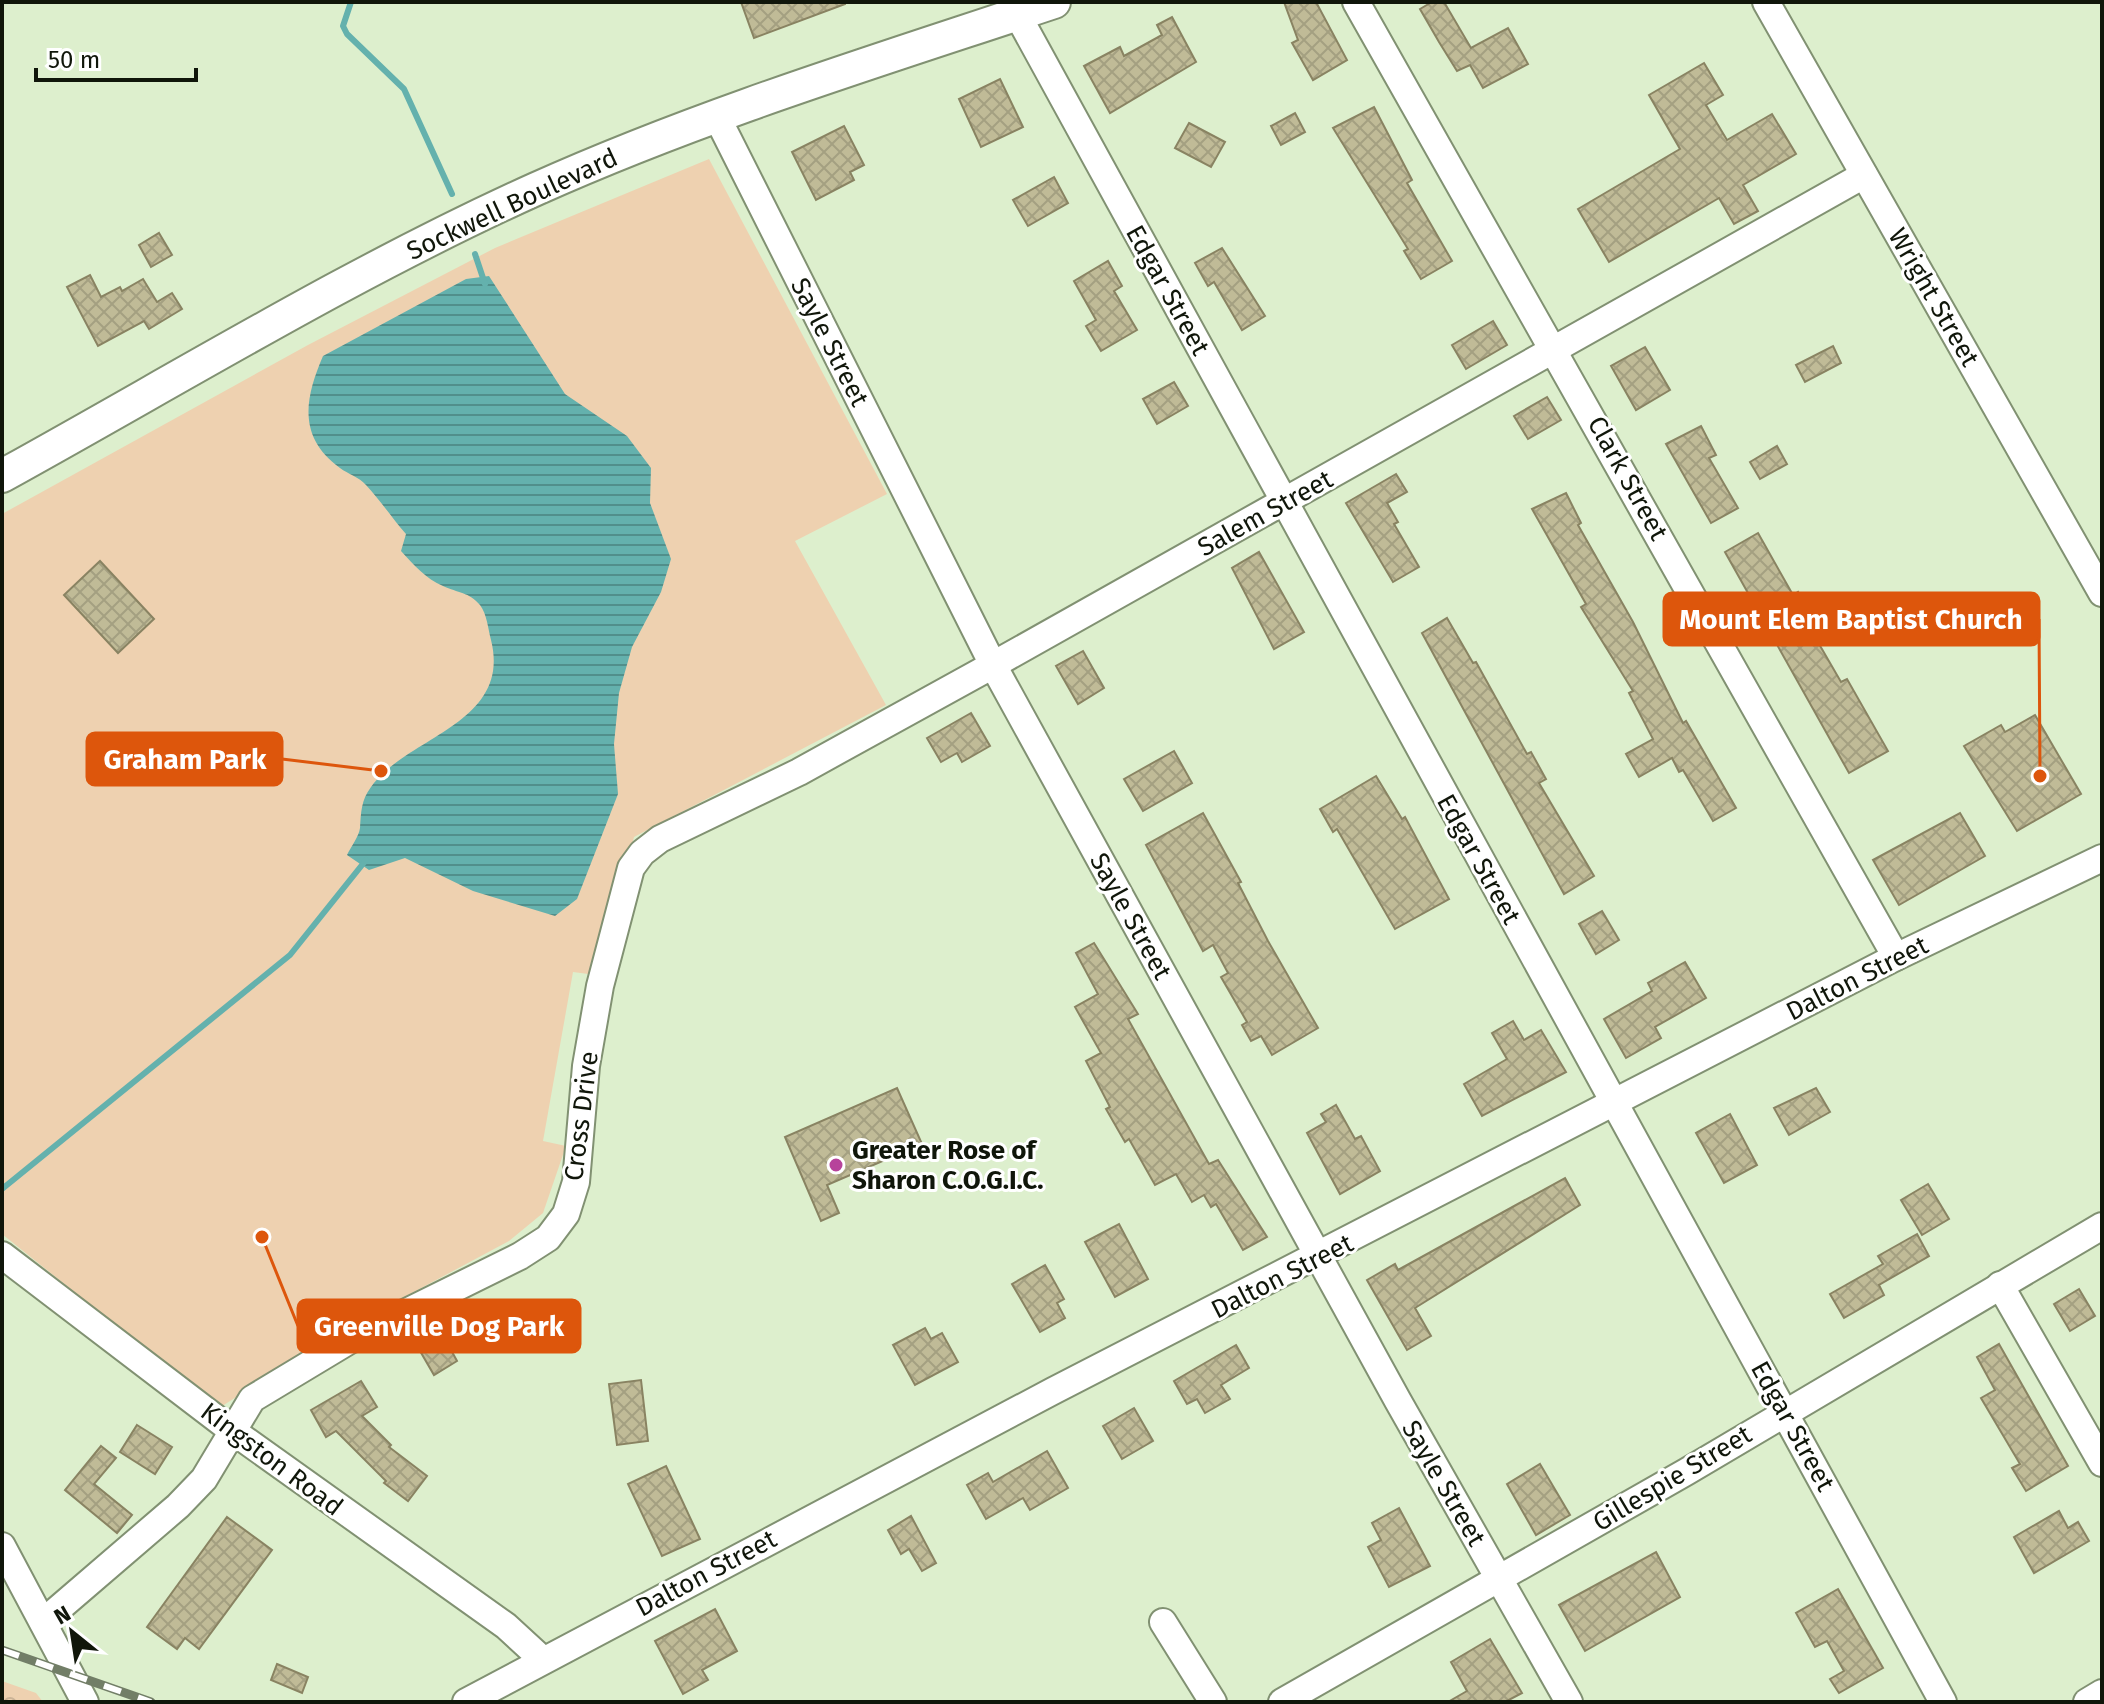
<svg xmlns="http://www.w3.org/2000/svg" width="2104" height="1704" font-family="'Fira Sans',sans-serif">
	<defs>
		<pattern id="forest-crowns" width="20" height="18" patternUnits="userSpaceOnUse" patternTransform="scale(2)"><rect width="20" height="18" fill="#eed1b0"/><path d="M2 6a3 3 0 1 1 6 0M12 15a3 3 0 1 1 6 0" fill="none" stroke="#cbb396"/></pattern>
		<pattern id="water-rules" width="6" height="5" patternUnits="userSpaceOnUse" patternTransform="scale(2)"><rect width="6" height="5" fill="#64b1ad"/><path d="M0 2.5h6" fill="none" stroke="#518f8b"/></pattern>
		<pattern id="building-cross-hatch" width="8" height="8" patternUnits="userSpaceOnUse" patternTransform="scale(2)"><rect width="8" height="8" fill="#c0bb97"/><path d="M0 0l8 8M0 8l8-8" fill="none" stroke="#a4a081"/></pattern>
	</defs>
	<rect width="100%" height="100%" fill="#ddefcd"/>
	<path fill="url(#forest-crowns)" d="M2,1681L36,1693L43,1702H2Z"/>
	<path fill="#eed1b0" d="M709,159L887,494L795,541L886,705L634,837L596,975L573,972L543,1141L566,1146L543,1213L509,1241L339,1332L219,1408L2,1234V514L308,345L495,248Z"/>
	<path fill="url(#water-rules)" d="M489,276L565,394L627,436L651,468L650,503L671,559L661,592L632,647L619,693L614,744L618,794L577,899L555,916L473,891L405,858L369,870L347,855C351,847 359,836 360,828C361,813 361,800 371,787C407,736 512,724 491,640C488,629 487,614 480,605C469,592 458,593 443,586C426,579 413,564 401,551L406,534C392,518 380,500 366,485C359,477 348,474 340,468C297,437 305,398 323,356L466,279Z"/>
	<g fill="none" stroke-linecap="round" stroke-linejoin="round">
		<g stroke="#64b1ad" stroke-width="6">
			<path d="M351,2L343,26L347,34L404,89L452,194"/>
			<path d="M475,254L485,284"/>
			<path d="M2,1189L290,955L366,860"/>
		</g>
	</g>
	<g fill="url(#building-cross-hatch)" stroke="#898362" stroke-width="2">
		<path d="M741,2H845V4L754,38Z"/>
		<path d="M1284,2H1316L1347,60L1313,80L1292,43L1298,40Z"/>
		<path d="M1432,2H1444L1471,48L1508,28L1528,64L1483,88L1470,65L1457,71L1439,42L1420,9Z"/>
		<path d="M1172,17L1196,62L1110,113L1084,66L1120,47L1124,56L1162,35L1157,25Z"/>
		<path d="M1704,63L1723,95L1706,105L1727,140L1772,114L1796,154L1743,185L1758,211L1734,224L1719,198L1609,262L1578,209L1680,149L1649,95Z"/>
		<path d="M1000,79L1023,127L981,147L959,99Z"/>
		<path d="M1374,107L1412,180L1407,183L1452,261L1421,279L1404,251L1408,249L1333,128Z"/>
		<path d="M1295,113L1305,132L1281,145L1271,126Z"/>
		<path d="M1189,123L1225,142L1211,167L1175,148Z"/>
		<path d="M844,126L864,165L850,172L854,180L816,200L792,152Z"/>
		<path d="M1054,177L1068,203L1028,226L1013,200Z"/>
		<path d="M159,233L172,255L151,267L139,245Z"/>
		<path d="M1222,248L1265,316L1242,330L1214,282L1208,286L1195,263Z"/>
		<path d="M1108,261L1122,286L1114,291L1137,330L1101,351L1086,326L1096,320L1074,281Z"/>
		<path d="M90,275L101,297L120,287L122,291L143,279L157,302L172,293L182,309L149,329L144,321L98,346L67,287Z"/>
		<path d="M1493,321L1507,345L1466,369L1452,345Z"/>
		<path d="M1833,346L1841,363L1805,382L1796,365Z"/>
		<path d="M1645,347L1670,390L1636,410L1611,366Z"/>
		<path d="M1174,382L1188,406L1157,424L1143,399Z"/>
		<path d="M1547,397L1561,420L1528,439L1514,416Z"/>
		<path d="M1701,426L1716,455L1709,458L1738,508L1711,523L1666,444Z"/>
		<path d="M1777,446L1787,464L1760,479L1750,462Z"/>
		<path d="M1396,474L1407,492L1387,503L1398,522L1394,524L1419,567L1393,582L1346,503Z"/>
		<path d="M1566,493L1581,523L1578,525L1633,622L1683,723L1686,721L1736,808L1713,821L1683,770L1679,772L1672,758L1639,777L1626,754L1653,739L1629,693L1633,691L1581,607L1586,604L1532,509Z"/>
		<path d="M1758,533L1793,595L1798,592L1810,614L1804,618L1841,682L1847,679L1888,751L1849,773L1725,552Z"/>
		<path d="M1259,552L1304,632L1274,649L1232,568Z"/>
		<path d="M100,561L154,619L118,653L64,595Z"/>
		<path d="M1447,618L1473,663L1476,662L1527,754L1531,752L1546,779L1539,783L1594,876L1564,894L1422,633Z"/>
		<path d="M1083,651L1104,688L1078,704L1056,666Z"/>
		<path d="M971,713L990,746L962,762L957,753L941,762L927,738Z"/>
		<path d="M2035,715L2081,794L2017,831L1964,746L2001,725L2005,732Z"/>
		<path d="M1174,751L1192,783L1143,811L1124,779Z"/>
		<path d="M1376,776L1402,819L1405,817L1449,899L1395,929L1337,829L1333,832L1320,809Z"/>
		<path d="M1203,813L1241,882L1238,883L1268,941L1318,1028L1272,1055L1261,1036L1251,1041L1242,1025L1247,1022L1221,977L1228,973L1213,945L1203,951L1146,845Z"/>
		<path d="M1960,813L1985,856L1899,905L1873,860Z"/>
		<path d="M1602,911L1619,940L1596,954L1579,924Z"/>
		<path d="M1094,943L1138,1014L1128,1019L1209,1164L1218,1160L1267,1237L1243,1250L1216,1204L1211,1207L1204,1195L1192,1202L1176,1174L1155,1185L1129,1139L1125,1142L1106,1109L1110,1107L1086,1061L1101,1053L1075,1007L1098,994L1076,953Z"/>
		<path d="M1685,962L1706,998L1655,1027L1661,1038L1626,1058L1604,1019L1652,991L1648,983Z"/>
		<path d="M1513,1021L1524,1040L1541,1030L1566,1072L1482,1116L1464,1084L1507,1059L1492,1033Z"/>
		<path d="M897,1088L922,1144L827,1185L839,1213L821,1221L785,1137Z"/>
		<path d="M1816,1088L1830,1112L1789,1135L1774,1108Z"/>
		<path d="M1336,1105L1355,1139L1361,1136L1380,1171L1340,1194L1307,1133L1326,1122L1321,1114Z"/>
		<path d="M1730,1114L1757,1165L1724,1183L1696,1133Z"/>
		<path d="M1565,1178L1580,1205L1415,1308L1431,1336L1407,1350L1367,1280L1395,1264L1398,1270Z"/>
		<path d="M1928,1184L1949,1219L1922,1235L1901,1200Z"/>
		<path d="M1119,1224L1148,1279L1115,1297L1085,1242Z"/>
		<path d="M1917,1234L1929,1256L1879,1285L1884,1295L1844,1318L1830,1294L1883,1264L1878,1256Z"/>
		<path d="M1045,1265L1064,1299L1057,1303L1065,1318L1040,1332L1012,1284Z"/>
		<path d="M2079,1289L2095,1316L2070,1331L2054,1304Z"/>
		<path d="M925,1328L931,1339L942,1333L958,1362L915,1385L893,1345Z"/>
		<path d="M440,1330L457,1361L434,1375L416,1344Z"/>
		<path d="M1999,1344L2068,1466L2026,1491L2012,1468L2020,1464L1981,1398L1995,1390L1977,1357Z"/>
		<path d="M1236,1345L1249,1368L1221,1385L1230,1399L1205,1413L1197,1399L1187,1404L1174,1381Z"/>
		<path d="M641,1380L648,1441L617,1445L609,1384Z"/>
		<path d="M361,1381L377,1407L362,1416L391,1445L389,1447L427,1476L408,1501L384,1483L386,1481L336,1431L326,1437L311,1410Z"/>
		<path d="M1134,1408L1153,1441L1122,1459L1103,1426Z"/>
		<path d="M137,1425L172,1447L155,1474L120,1452Z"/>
		<path d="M101,1446L116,1458L94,1484L132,1515L117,1533L65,1490Z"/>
		<path d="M1047,1451L1068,1488L1030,1510L1023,1498L986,1519L967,1485L988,1473L993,1482Z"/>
		<path d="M1540,1464L1570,1515L1536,1535L1507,1484Z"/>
		<path d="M666,1466L700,1539L662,1556L628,1484Z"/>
		<path d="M1399,1508L1430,1566L1389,1587L1368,1547L1381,1540L1372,1523Z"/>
		<path d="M2059,1511L2068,1528L2078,1522L2089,1541L2034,1573L2014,1537Z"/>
		<path d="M911,1516L936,1563L922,1571L909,1549L901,1554L888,1530Z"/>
		<path d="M227,1517L272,1550L199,1649L185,1638L177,1649L147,1627Z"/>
		<path d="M1656,1552L1680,1597L1585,1651L1559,1605Z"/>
		<path d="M1838,1589L1883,1668L1839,1693L1830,1679L1844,1671L1827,1641L1815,1647L1796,1613Z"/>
		<path d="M715,1609L737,1651L702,1670L708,1680L683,1694L655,1641Z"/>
		<path d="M1490,1639L1522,1693L1505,1702H1448L1467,1691L1451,1662Z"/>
		<path d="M277,1664L308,1677L302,1693L271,1680Z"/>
	</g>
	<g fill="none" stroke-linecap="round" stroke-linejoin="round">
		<defs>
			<g id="minor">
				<path d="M1356,2L1896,957"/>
				<path d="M1766,2L2102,593"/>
				<path d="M1017,14L1943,1702"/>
				<path d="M717,117L993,665L1398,1401L1569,1702"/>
				<path d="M2,1255L234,1432L506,1626L543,1660"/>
				<path d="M2000,1285L2102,1463"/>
				<path d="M2,1546L85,1702"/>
				<path d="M43,1622L178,1506L204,1479L252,1399L350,1340L520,1256L548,1238L566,1214L576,1182L586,1066L600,986L631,868L642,853L660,839L799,772L993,665L1864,175"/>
				<path d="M1163,1622L1213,1702"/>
				<path d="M466,1702L1053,1391L1896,957L2102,858"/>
				<path d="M1282,1702L1686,1472L2102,1226"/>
				<path d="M2087,1702L2102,1693"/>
			</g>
			<path id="major" d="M2,476C178,379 352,272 536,189C703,114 880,60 1054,2"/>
		</defs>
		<use href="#minor" stroke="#819172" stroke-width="30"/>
		<use href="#major" stroke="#819172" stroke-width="36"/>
		<use href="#minor" stroke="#fff" stroke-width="26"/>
		<use href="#major" stroke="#fff" stroke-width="32"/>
		<defs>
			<path id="rail" d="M2,1650L151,1702"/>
		</defs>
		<use href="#rail" stroke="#727e67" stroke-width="9"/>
		<use href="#rail" stroke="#fff" stroke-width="6" stroke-dasharray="18" stroke-linecap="butt"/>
	</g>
	<circle fill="#b7439b" stroke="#fff" stroke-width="3" cx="836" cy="1165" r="8"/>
	<g text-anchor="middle" stroke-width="6" stroke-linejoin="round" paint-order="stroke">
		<g font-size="26" fill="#10160a" stroke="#fff">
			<text transform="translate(512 204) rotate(-25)" y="9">Sockwell Boulevard</text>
			<text transform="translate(1168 290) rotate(61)" y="9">Edgar Street</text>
			<text transform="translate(1934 297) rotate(60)" y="9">Wright Street</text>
			<text transform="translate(830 342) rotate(63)" y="9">Sayle Street</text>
			<text transform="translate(1628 478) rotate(61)" y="9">Clark Street</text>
			<text transform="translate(1265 513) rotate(-29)" y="9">Salem Street</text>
			<text transform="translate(1479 859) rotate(61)" y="9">Edgar Street</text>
			<text transform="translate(1131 916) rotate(61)" y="9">Sayle Street</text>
			<text transform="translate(1857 978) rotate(-27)" y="9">Dalton Street</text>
			<text transform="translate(581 1116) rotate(-83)" y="9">Cross Drive</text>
			<text transform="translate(1282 1276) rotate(-27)" y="9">Dalton Street</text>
			<text transform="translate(1793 1426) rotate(61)" y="9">Edgar Street</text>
			<text transform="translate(272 1459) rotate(37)" y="9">Kingston Road</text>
			<text transform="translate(1672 1478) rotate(-31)" y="9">Gillespie Street</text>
			<text transform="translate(1444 1483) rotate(60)" y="9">Sayle Street</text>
			<text transform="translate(706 1573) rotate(-28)" y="9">Dalton Street</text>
		</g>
		<g font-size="26" font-weight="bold" fill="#10160a" stroke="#fff" text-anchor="start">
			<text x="852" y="1159">Greater Rose of<tspan x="852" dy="30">Sharon C.O.G.I.C.</tspan></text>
		</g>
	</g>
	<path fill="none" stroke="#dd560c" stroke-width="3" d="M2040 776L2039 619M381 771L282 759M262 1237L298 1326"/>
	<g fill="#dd560c" stroke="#fff" stroke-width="3">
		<circle cx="2040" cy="776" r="8"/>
		<circle cx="381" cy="771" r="8"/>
		<circle cx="262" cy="1237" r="8"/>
	</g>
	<g fill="#dd560c" stroke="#dd560c" stroke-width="3">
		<rect x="1664" y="593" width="375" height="52" rx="8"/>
		<rect x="87" y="733" width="195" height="52" rx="8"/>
		<rect x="298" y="1300" width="282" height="52" rx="8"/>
	</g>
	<g font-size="28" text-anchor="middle" font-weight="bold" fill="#fff">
		<text x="1851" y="629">Mount Elem Baptist Church</text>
		<text x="185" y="769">Graham Park</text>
		<text x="439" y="1336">Greenville Dog Park</text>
	</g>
	<rect width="2104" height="1704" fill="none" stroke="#10160a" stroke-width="8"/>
	<g transform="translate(72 1632) rotate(330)" stroke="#ffffff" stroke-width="6" paint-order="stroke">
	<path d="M0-6L14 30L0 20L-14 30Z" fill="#10160a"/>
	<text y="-12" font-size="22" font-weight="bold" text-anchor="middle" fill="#10160a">N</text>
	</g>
	<path d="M36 68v12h160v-12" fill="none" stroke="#10160a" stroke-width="4"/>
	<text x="48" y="68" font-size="24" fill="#10160a" stroke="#ffffff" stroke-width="6" paint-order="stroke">50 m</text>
</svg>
